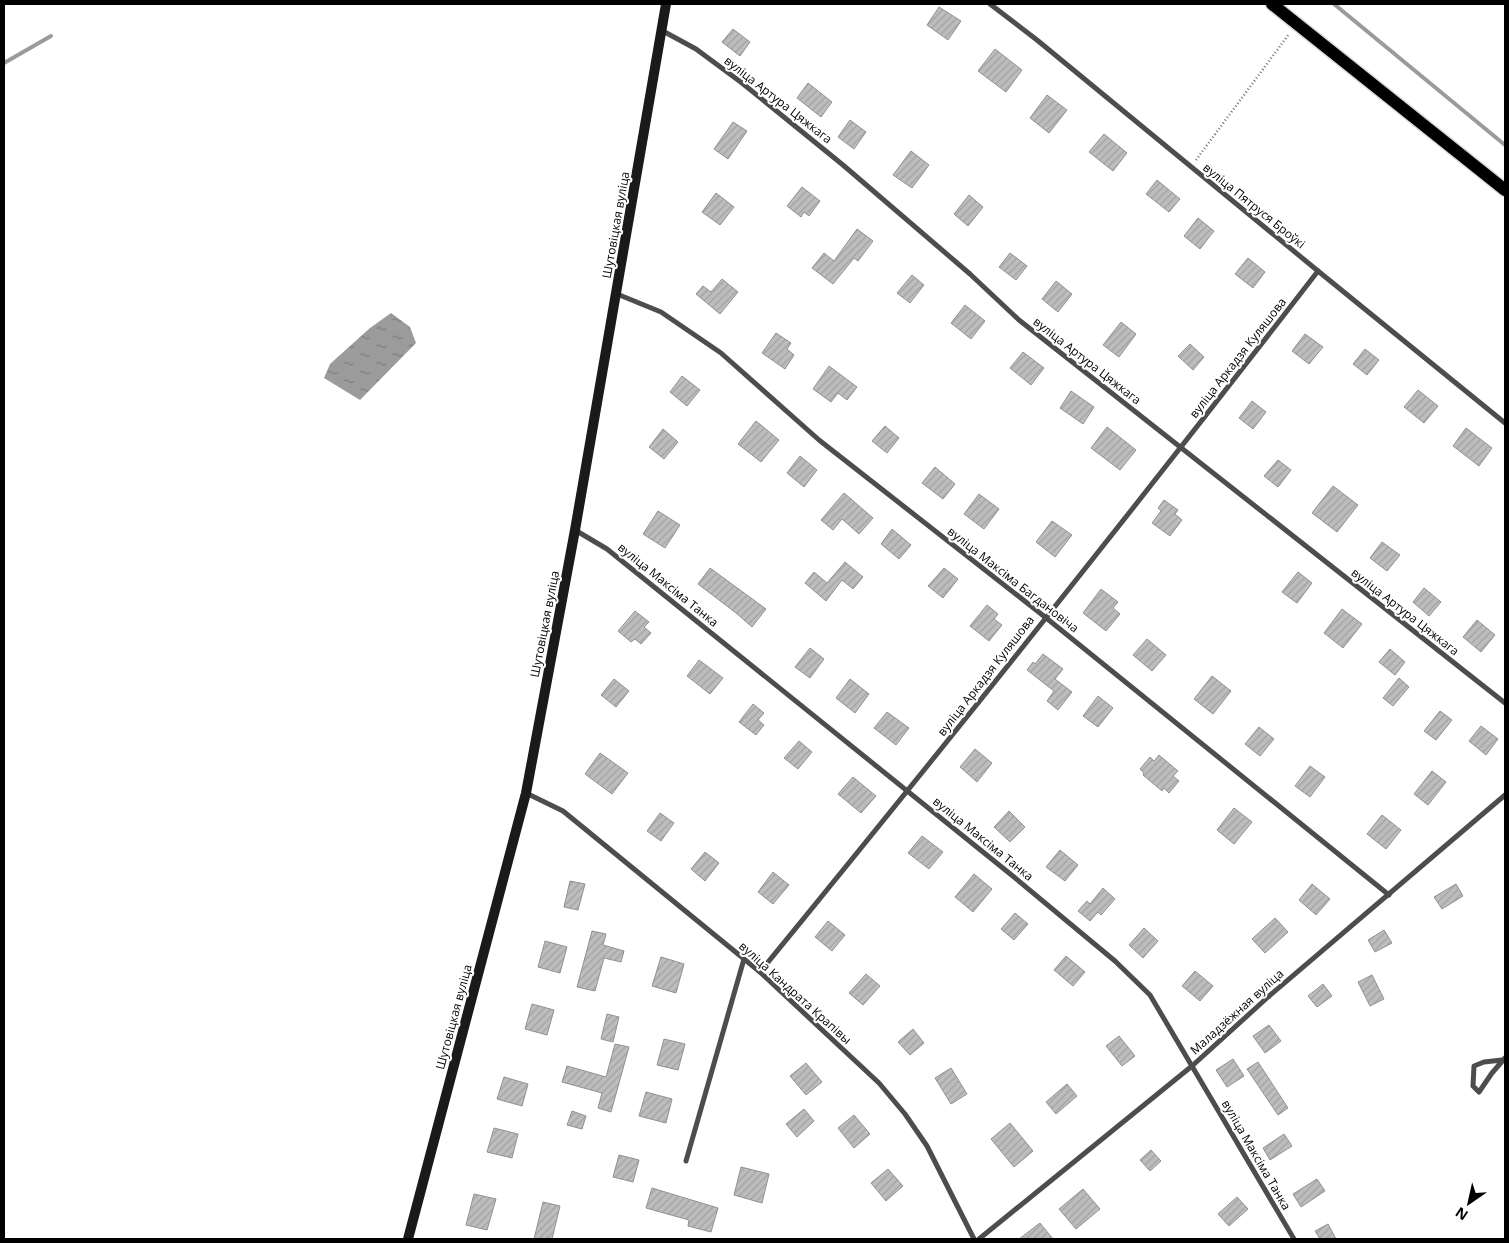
<svg xmlns="http://www.w3.org/2000/svg" width="1509" height="1243" font-family="'Open Sans',sans-serif">
	<defs>
		<pattern id="water-ripples" width="26" height="14" patternUnits="userSpaceOnUse" patternTransform="scale(1.25)"><rect width="26" height="14" fill="#9b9b9b"/><path d="M2 4q2-2 4 0t4 0M15 11q2-2 4 0t4 0" fill="none" stroke="#7c7c7c"/></pattern>
		<pattern id="building-hatch" width="6" height="6" patternUnits="userSpaceOnUse" patternTransform="scale(1.25)"><rect width="6" height="6" fill="#bdbdbd"/><path d="M-1 1l2-2M0 6l6-6M5 7l2-2" fill="none" stroke="#a1a1a1"/></pattern>
	</defs>
	<rect width="100%" height="100%" fill="#fff"/>
	<path fill="url(#water-ripples)" d="M391,313L410,327L416,343L360,400L324,378L330,364L370,328Z"/>
	<g fill="none" stroke-linecap="round" stroke-linejoin="round">
		<g stroke="#9b9b9b" stroke-width="4">
			<path d="M1334,4L1505,145"/>
			<path d="M4,63L51,36"/>
		</g>
	</g>
	<g fill="url(#building-hatch)" stroke="#919191">
		<path d="M939,7L961,21L948,40L927,25Z"/>
		<path d="M733,29L750,42L740,56L722,42Z"/>
		<path d="M995,49L1022,70L1006,92L978,71Z"/>
		<path d="M808,83L832,102L821,117L797,98Z"/>
		<path d="M1047,95L1067,110L1049,133L1030,118Z"/>
		<path d="M850,120L866,132L854,149L838,137Z"/>
		<path d="M733,122L747,131L728,159L714,149Z"/>
		<path d="M1104,134L1127,153L1113,171L1089,152Z"/>
		<path d="M911,151L929,165L912,188L893,175Z"/>
		<path d="M1157,180L1180,199L1169,212L1146,194Z"/>
		<path d="M802,187L820,201L809,216L804,212L801,217L787,206Z"/>
		<path d="M716,193L734,207L720,225L702,212Z"/>
		<path d="M969,195L983,207L968,226L954,214Z"/>
		<path d="M1198,218L1214,231L1200,249L1184,236Z"/>
		<path d="M857,229L873,241L858,261L854,258L833,284L812,268L824,253L834,261Z"/>
		<path d="M1010,253L1027,266L1016,280L999,267Z"/>
		<path d="M1248,258L1265,272L1253,288L1235,274Z"/>
		<path d="M912,275L924,285L910,303L897,293Z"/>
		<path d="M722,279L738,292L720,314L696,294L703,286L711,292Z"/>
		<path d="M1056,281L1072,294L1058,312L1042,299Z"/>
		<path d="M965,305L985,321L971,339L951,323Z"/>
		<path d="M1121,322L1136,334L1119,357L1103,345Z"/>
		<path d="M776,333L791,343L787,349L794,355L785,369L762,353Z"/>
		<path d="M1305,334L1323,347L1309,364L1292,351Z"/>
		<path d="M1190,344L1204,357L1193,370L1178,356Z"/>
		<path d="M1365,349L1379,360L1367,375L1353,364Z"/>
		<path d="M1023,352L1044,368L1031,385L1010,368Z"/>
		<path d="M829,366L857,387L847,400L838,393L831,402L813,389Z"/>
		<path d="M682,376L700,390L687,406L670,392Z"/>
		<path d="M1418,390L1438,406L1424,423L1404,407Z"/>
		<path d="M1071,391L1094,407L1083,424L1060,408Z"/>
		<path d="M1252,401L1266,412L1253,429L1239,418Z"/>
		<path d="M756,421L779,440L761,462L738,444Z"/>
		<path d="M885,426L899,438L887,453L872,441Z"/>
		<path d="M1107,427L1136,450L1120,470L1091,448Z"/>
		<path d="M1466,428L1492,448L1479,466L1453,446Z"/>
		<path d="M663,429L678,442L664,459L649,447Z"/>
		<path d="M800,456L817,470L804,487L787,473Z"/>
		<path d="M1278,460L1291,470L1278,487L1264,476Z"/>
		<path d="M935,467L955,484L943,499L922,483Z"/>
		<path d="M1333,486L1358,505L1337,532L1312,513Z"/>
		<path d="M844,493L873,518L859,534L842,519L833,530L821,520Z"/>
		<path d="M979,494L999,509L984,529L964,514Z"/>
		<path d="M1164,500L1178,510L1175,514L1182,520L1170,536L1152,523L1161,511L1158,508Z"/>
		<path d="M658,511L680,525L665,548L643,534Z"/>
		<path d="M1052,521L1072,535L1055,557L1036,542Z"/>
		<path d="M892,529L911,545L899,559L881,544Z"/>
		<path d="M1382,542L1400,555L1387,571L1370,558Z"/>
		<path d="M845,562L863,577L853,589L842,580L826,601L805,583L814,572L827,583Z"/>
		<path d="M710,568L766,609L752,627L736,613L698,584Z"/>
		<path d="M944,568L958,579L943,598L928,586Z"/>
		<path d="M1298,572L1312,583L1297,603L1282,592Z"/>
		<path d="M1424,588L1441,602L1429,616L1413,602Z"/>
		<path d="M1101,589L1118,602L1113,608L1120,614L1106,631L1083,613Z"/>
		<path d="M987,605L998,614L994,619L1002,625L989,641L970,626Z"/>
		<path d="M1342,609L1362,624L1343,648L1324,633Z"/>
		<path d="M635,611L649,622L644,627L651,633L641,644L635,639L631,642L618,631Z"/>
		<path d="M1477,620L1495,635L1481,652L1463,637Z"/>
		<path d="M1147,639L1166,655L1152,671L1133,655Z"/>
		<path d="M810,648L824,659L810,678L795,667Z"/>
		<path d="M1390,649L1405,662L1395,675L1379,662Z"/>
		<path d="M1043,654L1063,669L1055,679L1072,692L1058,710L1047,701L1054,691L1027,670L1033,662L1035,664Z"/>
		<path d="M699,660L723,678L710,694L687,676Z"/>
		<path d="M1212,676L1231,691L1213,714L1194,699Z"/>
		<path d="M1399,678L1409,687L1393,706L1383,698Z"/>
		<path d="M614,679L629,691L616,707L601,695Z"/>
		<path d="M850,679L869,694L855,713L836,698Z"/>
		<path d="M1098,696L1113,708L1098,727L1083,716Z"/>
		<path d="M753,704L764,713L758,720L764,725L756,735L739,722Z"/>
		<path d="M1440,711L1452,720L1436,740L1424,731Z"/>
		<path d="M887,712L909,728L896,745L874,728Z"/>
		<path d="M1481,726L1498,739L1486,755L1469,741Z"/>
		<path d="M1259,727L1274,739L1260,756L1245,744Z"/>
		<path d="M799,741L812,752L798,769L784,758Z"/>
		<path d="M975,749L992,763L977,782L960,767Z"/>
		<path d="M600,753L628,773L612,794L585,774Z"/>
		<path d="M1159,755L1178,771L1173,776L1179,781L1169,793L1164,788L1162,791L1143,775L1144,773L1140,769L1150,757L1154,761Z"/>
		<path d="M1310,766L1325,777L1310,797L1295,786Z"/>
		<path d="M1432,771L1446,782L1428,805L1414,794Z"/>
		<path d="M853,777L876,796L861,813L838,794Z"/>
		<path d="M1234,808L1252,822L1234,844L1217,830Z"/>
		<path d="M1009,811L1025,827L1010,842L994,827Z"/>
		<path d="M660,813L674,823L661,841L647,831Z"/>
		<path d="M1382,815L1401,830L1386,849L1367,834Z"/>
		<path d="M922,836L943,852L929,869L908,853Z"/>
		<path d="M1060,850L1078,865L1065,881L1046,867Z"/>
		<path d="M705,852L719,863L705,881L691,869Z"/>
		<path d="M773,872L789,885L773,904L758,892Z"/>
		<path d="M974,874L992,889L973,912L955,897Z"/>
		<path d="M570,881L585,884L578,910L564,907Z"/>
		<path d="M1312,884L1330,899L1316,915L1299,900Z"/>
		<path d="M1456,884L1463,896L1442,909L1434,897Z"/>
		<path d="M1103,888L1115,899L1101,915L1098,912L1090,921L1078,911L1087,901L1090,904Z"/>
		<path d="M1015,913L1028,924L1014,940L1001,929Z"/>
		<path d="M1275,918L1288,932L1265,953L1252,939Z"/>
		<path d="M828,921L845,935L832,951L815,937Z"/>
		<path d="M1144,928L1158,941L1143,958L1129,945Z"/>
		<path d="M1384,930L1392,943L1375,952L1368,940Z"/>
		<path d="M592,931L606,934L603,945L624,951L621,962L604,958L595,991L577,987Z"/>
		<path d="M545,941L567,947L560,973L538,967Z"/>
		<path d="M1066,956L1085,972L1073,986L1054,970Z"/>
		<path d="M661,957L684,964L676,993L652,986Z"/>
		<path d="M1195,971L1213,986L1200,1001L1182,986Z"/>
		<path d="M866,974L880,986L863,1005L849,993Z"/>
		<path d="M1372,975L1384,999L1370,1006L1358,982Z"/>
		<path d="M1323,984L1332,996L1317,1007L1308,996Z"/>
		<path d="M532,1004L554,1010L547,1035L525,1029Z"/>
		<path d="M607,1014L619,1017L613,1042L601,1039Z"/>
		<path d="M1269,1025L1281,1041L1265,1053L1253,1036Z"/>
		<path d="M913,1029L924,1043L910,1055L898,1042Z"/>
		<path d="M1119,1036L1135,1056L1122,1066L1106,1046Z"/>
		<path d="M664,1039L685,1044L678,1070L657,1065Z"/>
		<path d="M615,1044L629,1047L611,1112L598,1108L602,1093L562,1082L567,1066L606,1077Z"/>
		<path d="M1233,1059L1244,1076L1227,1087L1216,1070Z"/>
		<path d="M1258,1062L1288,1108L1278,1115L1247,1069Z"/>
		<path d="M806,1063L822,1082L806,1095L790,1076Z"/>
		<path d="M951,1068L967,1094L951,1104L935,1078Z"/>
		<path d="M504,1077L528,1084L522,1106L497,1099Z"/>
		<path d="M1067,1084L1077,1096L1056,1114L1046,1102Z"/>
		<path d="M646,1092L672,1099L666,1123L639,1116Z"/>
		<path d="M804,1109L814,1121L797,1137L786,1124Z"/>
		<path d="M572,1111L586,1116L582,1129L567,1125Z"/>
		<path d="M854,1115L870,1134L854,1148L838,1128Z"/>
		<path d="M1010,1123L1033,1151L1014,1167L991,1139Z"/>
		<path d="M494,1128L518,1134L512,1158L487,1152Z"/>
		<path d="M1284,1134L1292,1146L1270,1160L1263,1148Z"/>
		<path d="M1151,1150L1161,1161L1150,1171L1140,1160Z"/>
		<path d="M619,1155L639,1160L633,1182L613,1177Z"/>
		<path d="M741,1167L769,1174L762,1203L734,1195Z"/>
		<path d="M888,1169L903,1186L886,1201L871,1183Z"/>
		<path d="M1317,1179L1325,1191L1301,1207L1293,1194Z"/>
		<path d="M652,1188L718,1208L711,1232L688,1226L689,1220L646,1208Z"/>
		<path d="M1083,1189L1100,1209L1076,1229L1059,1209Z"/>
		<path d="M474,1194L496,1199L487,1230L466,1225Z"/>
		<path d="M1237,1197L1248,1209L1229,1226L1218,1214Z"/>
		<path d="M543,1202L560,1206L552,1239H534Z"/>
		<path d="M1040,1223L1053,1239H1019Z"/>
		<path d="M1328,1224L1336,1239H1320L1315,1231Z"/>
	</g>
	<g fill="none" stroke-linecap="round" stroke-linejoin="round">
		<defs>
			<path id="primary" d="M1272,4L1505,190"/>
		</defs>
		<use href="#primary" stroke="#dbdbdb" stroke-width="15"/>
		<path stroke="#6f6f6f" stroke-width="2.5" stroke-dasharray="1 2.5" stroke-linecap="butt" d="M1196,160L1289,34"/>
		<g stroke="#4d4d4d" stroke-width="5">
			<path d="M990,4L1037,40L1318,271L1505,423"/>
			<path d="M661,30L696,49L742,83L843,165L970,274L1019,320L1505,703"/>
			<path d="M617,294L661,312L721,353L819,440L1045,617L1389,895"/>
			<path d="M575,530L607,549L1014,877L1115,961L1150,995L1294,1239"/>
			<path d="M526,793L563,811L760,972L879,1083L905,1114L927,1146L974,1239"/>
			<path d="M760,972C949,741 1135,508 1318,271"/>
			<path d="M1502,1060L1484,1062L1474,1066L1473,1086L1479,1092L1492,1073L1505,1058"/>
			<path d="M686,1161L744,959"/>
			<path d="M979,1239L1192,1066L1268,997L1505,795"/>
		</g>
		<path stroke="#1a1a1a" stroke-width="10" d="M408,1239L526,793L575,530L666,4"/>
		<use href="#primary" stroke="#000" stroke-width="12"/>
	</g>
	<g text-anchor="middle" stroke-width="4" stroke-linejoin="round" paint-order="stroke">
		<g font-size="12" fill="#000" stroke="#fff">
			<text transform="translate(778 100) rotate(38)" y="4">вуліца Артура Цяжкага</text>
			<text transform="translate(1254 206) rotate(39)" y="4">вуліца Пятруся Броўкі</text>
			<text transform="translate(616 225) rotate(-80)" y="4">Шутовіцкая вуліца</text>
			<text transform="translate(1238 358) rotate(-52)" y="4">вуліца Аркадзя Куляшова</text>
			<text transform="translate(1087 361) rotate(38)" y="4">вуліца Артура Цяжкага</text>
			<text transform="translate(1013 580) rotate(38)" y="4">вуліца Максіма Багдановіча</text>
			<text transform="translate(668 585) rotate(39)" y="4">вуліца Максіма Танка</text>
			<text transform="translate(1405 612) rotate(38)" y="4">вуліца Артура Цяжкага</text>
			<text transform="translate(545 624) rotate(-79)" y="4">Шутовіцкая вуліца</text>
			<text transform="translate(986 676) rotate(-52)" y="4">вуліца Аркадзя Куляшова</text>
			<text transform="translate(983 839) rotate(39)" y="4">вуліца Максіма Танка</text>
			<text transform="translate(795 993) rotate(42)" y="4">вуліца Кандрата Крапівы</text>
			<text transform="translate(1237 1012) rotate(-42)" y="4">Маладзёжная вуліца</text>
			<text transform="translate(454 1017) rotate(-75)" y="4">Шутовіцкая вуліца</text>
			<text transform="translate(1256 1155) rotate(60)" y="4">вуліца Максіма Танка</text>
		</g>
	</g>
	<rect width="1509" height="1243" fill="none" stroke="#000000" stroke-width="10"/>
	<g transform="translate(1469 1203) rotate(214)" stroke="#ffffff" stroke-width="4" paint-order="stroke">
	<path d="M0-4L9 19L0 12L-9 19Z" fill="#000000"/>
	<text y="-8" font-size="14" font-weight="bold" text-anchor="middle" fill="#000000">N</text>
	</g>
</svg>
